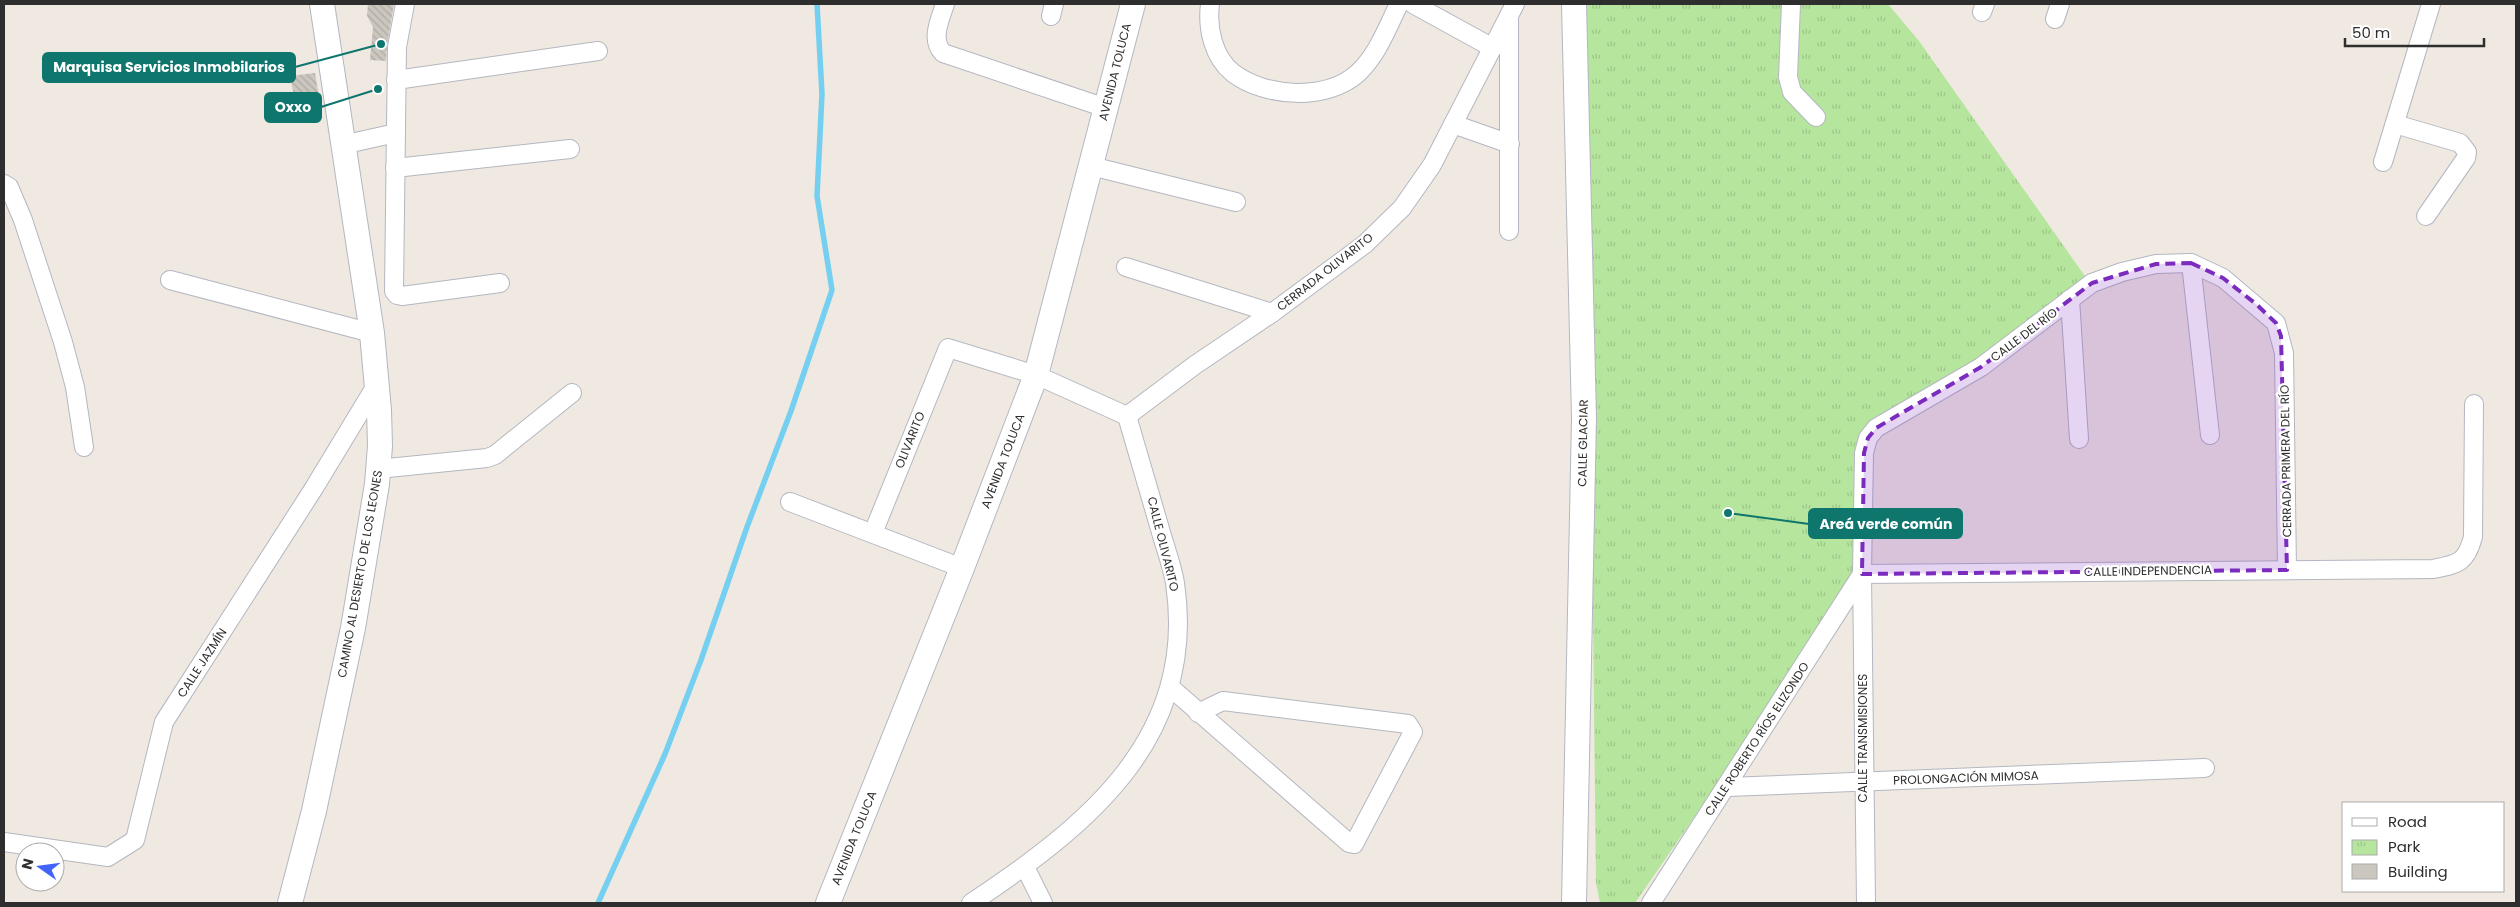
<svg xmlns="http://www.w3.org/2000/svg" width="2520" height="907" font-family="Poppins,sans-serif">
	<defs>
		<pattern id="park-tufts" width="24" height="20" patternUnits="userSpaceOnUse" patternTransform="scale(1.25)"><rect width="24" height="20" fill="#b6e59e"/><path d="M3 7l-1-3M5 7V3M7 7l1-3M15 17l-1-3M17 17v-4M19 17l1-3" fill="none" stroke="#9dc588"/></pattern>
		<pattern id="building-back-hatch" width="6" height="6" patternUnits="userSpaceOnUse" patternTransform="scale(1.25)"><rect width="6" height="6" fill="#cbc7bf"/><path d="M-1 5l2 2M0 0l6 6M5-1l2 2" fill="none" stroke="#afaba4"/></pattern>
	</defs>
	<rect width="100%" height="100%" fill="#efe9e1"/>
	<path fill="url(#park-tufts)" d="M1586,4H1888L1919,41L2087,279L1868,438L1862,574L1635,903H1600L1596,883Z"/>
	<g fill="none" stroke-linecap="round" stroke-linejoin="round">
		<path stroke="#75cff0" stroke-width="5.5" d="M598,903L665,754L701,660L747,527L791,411L832,290L817,196L822,94L817,4"/>
	</g>
	<g fill="url(#building-back-hatch)">
		<path d="M368,4H394L387,45L386,61L370,60L373,27L367,16Z"/>
		<path d="M315,73L321,110L298,116L290,76Z"/>
	</g>
	<g fill="none" stroke-linecap="round" stroke-linejoin="round">
		<defs>
			<g id="street">
				<path d="M405,4L397,47L394,291L397,295L402,296L500,283"/>
				<path d="M945,4C940,20 930,39 943,53L1106,108"/>
				<path d="M1210,4C1207,28 1213,57 1233,73C1266,98 1327,101 1358,73C1378,54 1387,28 1399,4"/>
				<path d="M1413,4L1493,48"/>
				<path d="M1791,4L1788,77L1792,92L1816,117"/>
				<path d="M1982,12L1985,4"/>
				<path d="M1051,16L1054,4"/>
				<path d="M2055,19L2060,4"/>
				<path d="M396,80L598,51"/>
				<path d="M1453,124L1510,144"/>
				<path d="M2395,124L2460,143L2467,152L2466,158L2426,216"/>
				<path d="M342,145L396,133"/>
				<path d="M2383,162L2431,4"/>
				<path d="M1091,166L1236,202"/>
				<path d="M395,168L570,149"/>
				<path d="M4,184L9,187L23,220L63,342L75,387L84,447"/>
				<path d="M1509,231V19"/>
				<path d="M2191,263L2210,435"/>
				<path d="M1126,267L1272,313"/>
				<path d="M170,280L372,333"/>
				<path d="M2070,299L2079,439"/>
				<path d="M1127,416L1195,365L1272,313L1365,244L1402,208L1432,165L1515,4"/>
				<path d="M378,469L487,458L495,455L572,393"/>
				<path d="M790,502L962,568"/>
				<path d="M873,533L948,348L1036,375L1127,416C1138,454 1149,491 1160,529C1165,547 1172,565 1175,583C1198,738 1087,826 971,903"/>
				<path d="M1862,574L2433,569C2458,564 2466,563 2473,537L2474,404"/>
				<path d="M1170,687L1349,843L1354,844L1413,732L1408,724L1223,701L1198,713"/>
				<path d="M1727,787L2205,768"/>
				<path d="M4,842L108,857L135,840L164,722L314,488L377,384"/>
				<path d="M1025,867L1043,903"/>
				<path d="M1651,903L1862,574"/>
				<path d="M1866,903L1862,574L1864,453L1868,438L1876,428L1981,367L2092,283L2122,272L2156,264L2191,263L2223,278L2276,323L2284,353L2287,570"/>
			</g>
			<g id="secondary">
				<path d="M290,903L314,811L353,628L377,484L380,446L379,410L372,333L322,4"/>
				<path d="M828,903L962,568L1036,375L1133,4"/>
				<path d="M1574,903L1584,418L1574,4"/>
			</g>
		</defs>
		<use href="#street" stroke="#b4b7c1" stroke-width="20"/>
		<use href="#secondary" stroke="#b4b7c1" stroke-width="26"/>
		<use href="#street" stroke="#fff" stroke-width="18"/>
		<use href="#secondary" stroke="#fff" stroke-width="24"/>
	</g>
	<path fill="#7b2cbf" fill-opacity="0.2" stroke="#7b2cbf" stroke-width="4" stroke-dasharray="10 6" stroke-linejoin="round" d="M2191,263L2223,278L2256,304L2276,323L2281,336L2287,570L1862,574L1864,453L1868,438L1876,428L1981,367L2092,283L2156,264Z"/>
	<g text-anchor="middle" stroke-width="4.5" stroke-linejoin="round" paint-order="stroke">
		<g font-size="12" fill="#2e2e2e" stroke="#fff">
			<text transform="translate(1115 72) rotate(-76)" y="4">AVENIDA TOLUCA</text>
			<text transform="translate(1325 272) rotate(-38)" y="4">CERRADA OLIVARITO</text>
			<text transform="translate(2024 335) rotate(-37)" y="4">CALLE DEL RÍO</text>
			<text transform="translate(910 440) rotate(-68)" y="4">OLIVARITO</text>
			<text transform="translate(1583 443) rotate(-89)" y="4">CALLE GLACIAR</text>
			<text transform="translate(1003 461) rotate(-69)" y="4">AVENIDA TOLUCA</text>
			<text transform="translate(2286 461) rotate(-91)" y="4">CERRADA PRIMERA DEL RÍO</text>
			<text transform="translate(1163 544) rotate(76)" y="4">CALLE OLIVARITO</text>
			<text transform="translate(2148 571) rotate(-1)" y="4">CALLE INDEPENDENCIA</text>
			<text transform="translate(360 574) rotate(-80)" y="4">CAMINO AL DESIERTO DE LOS LEONES</text>
			<text transform="translate(202 663) rotate(-57)" y="4">CALLE JAZMÍN</text>
			<text transform="translate(1863 738) rotate(-90)" y="4">CALLE TRANSMISIONES</text>
			<text transform="translate(1757 739) rotate(-57)" y="4">CALLE ROBERTO RÍOS ELIZONDO</text>
			<text transform="translate(1966 778) rotate(-2)" y="4">PROLONGACIÓN MIMOSA</text>
			<text transform="translate(854 838) rotate(-68)" y="4">AVENIDA TOLUCA</text>
		</g>
	</g>
	<path fill="none" stroke="#0f766e" stroke-width="2" d="M381 44L295 67M378 89L321 107M1728 513L1809 524"/>
	<g fill="#0f766e" stroke="#fff" stroke-width="2">
		<circle cx="381" cy="44" r="5"/>
		<circle cx="378" cy="89" r="5"/>
		<circle cx="1728" cy="513" r="5"/>
	</g>
	<g fill="#0f766e" stroke="#0f766e" stroke-width="2">
		<rect x="43" y="53" width="252" height="29" rx="5"/>
		<rect x="265" y="93" width="56" height="29" rx="5"/>
		<rect x="1809" y="509" width="153" height="29" rx="5"/>
	</g>
	<g font-size="14" text-anchor="middle" font-weight="bold" fill="#fff">
		<text x="169" y="72">Marquisa Servicios Inmobilarios</text>
		<text x="293" y="112">Oxxo</text>
		<text x="1886" y="529">Areá verde común</text>
	</g>
	<rect width="2520" height="907" fill="none" stroke="#2e2e2e" stroke-width="10"/>
	<rect x="2342" y="802" width="162" height="90" fill="#ffffff" stroke="#ababab"/>
	<rect x="2352" y="818" width="25" height="8" fill="#ffffff" stroke="#ababab"/>
	<text x="2388" y="827" font-size="15" fill="#2e2e2e">Road</text>
	<rect x="2352" y="840" width="25" height="15" fill="url(#park-tufts)" stroke="#ababab"/>
	<text x="2388" y="852" font-size="15" fill="#2e2e2e">Park</text>
	<rect x="2352" y="864" width="25" height="15" fill="#cbc7bf" stroke="#ababab"/>
	<text x="2388" y="877" font-size="15" fill="#2e2e2e">Building</text>
	<g transform="translate(40 867) rotate(284)"><circle r="24" fill="#ffffff" stroke="#ababab"/>
	<path d="M0-4L9 19L0 12L-9 19Z" fill="#4264fb"/>
	<text y="-8" font-size="14" font-weight="bold" text-anchor="middle" fill="#2e2e2e">N</text>
	</g>
	<path d="M2345 38v8h139v-8" fill="none" stroke="#2e2e2e" stroke-width="2.5"/>
	<text x="2352" y="38" font-size="15" fill="#2e2e2e" stroke="#ffffff" stroke-width="4" paint-order="stroke">50 m</text>
</svg>
